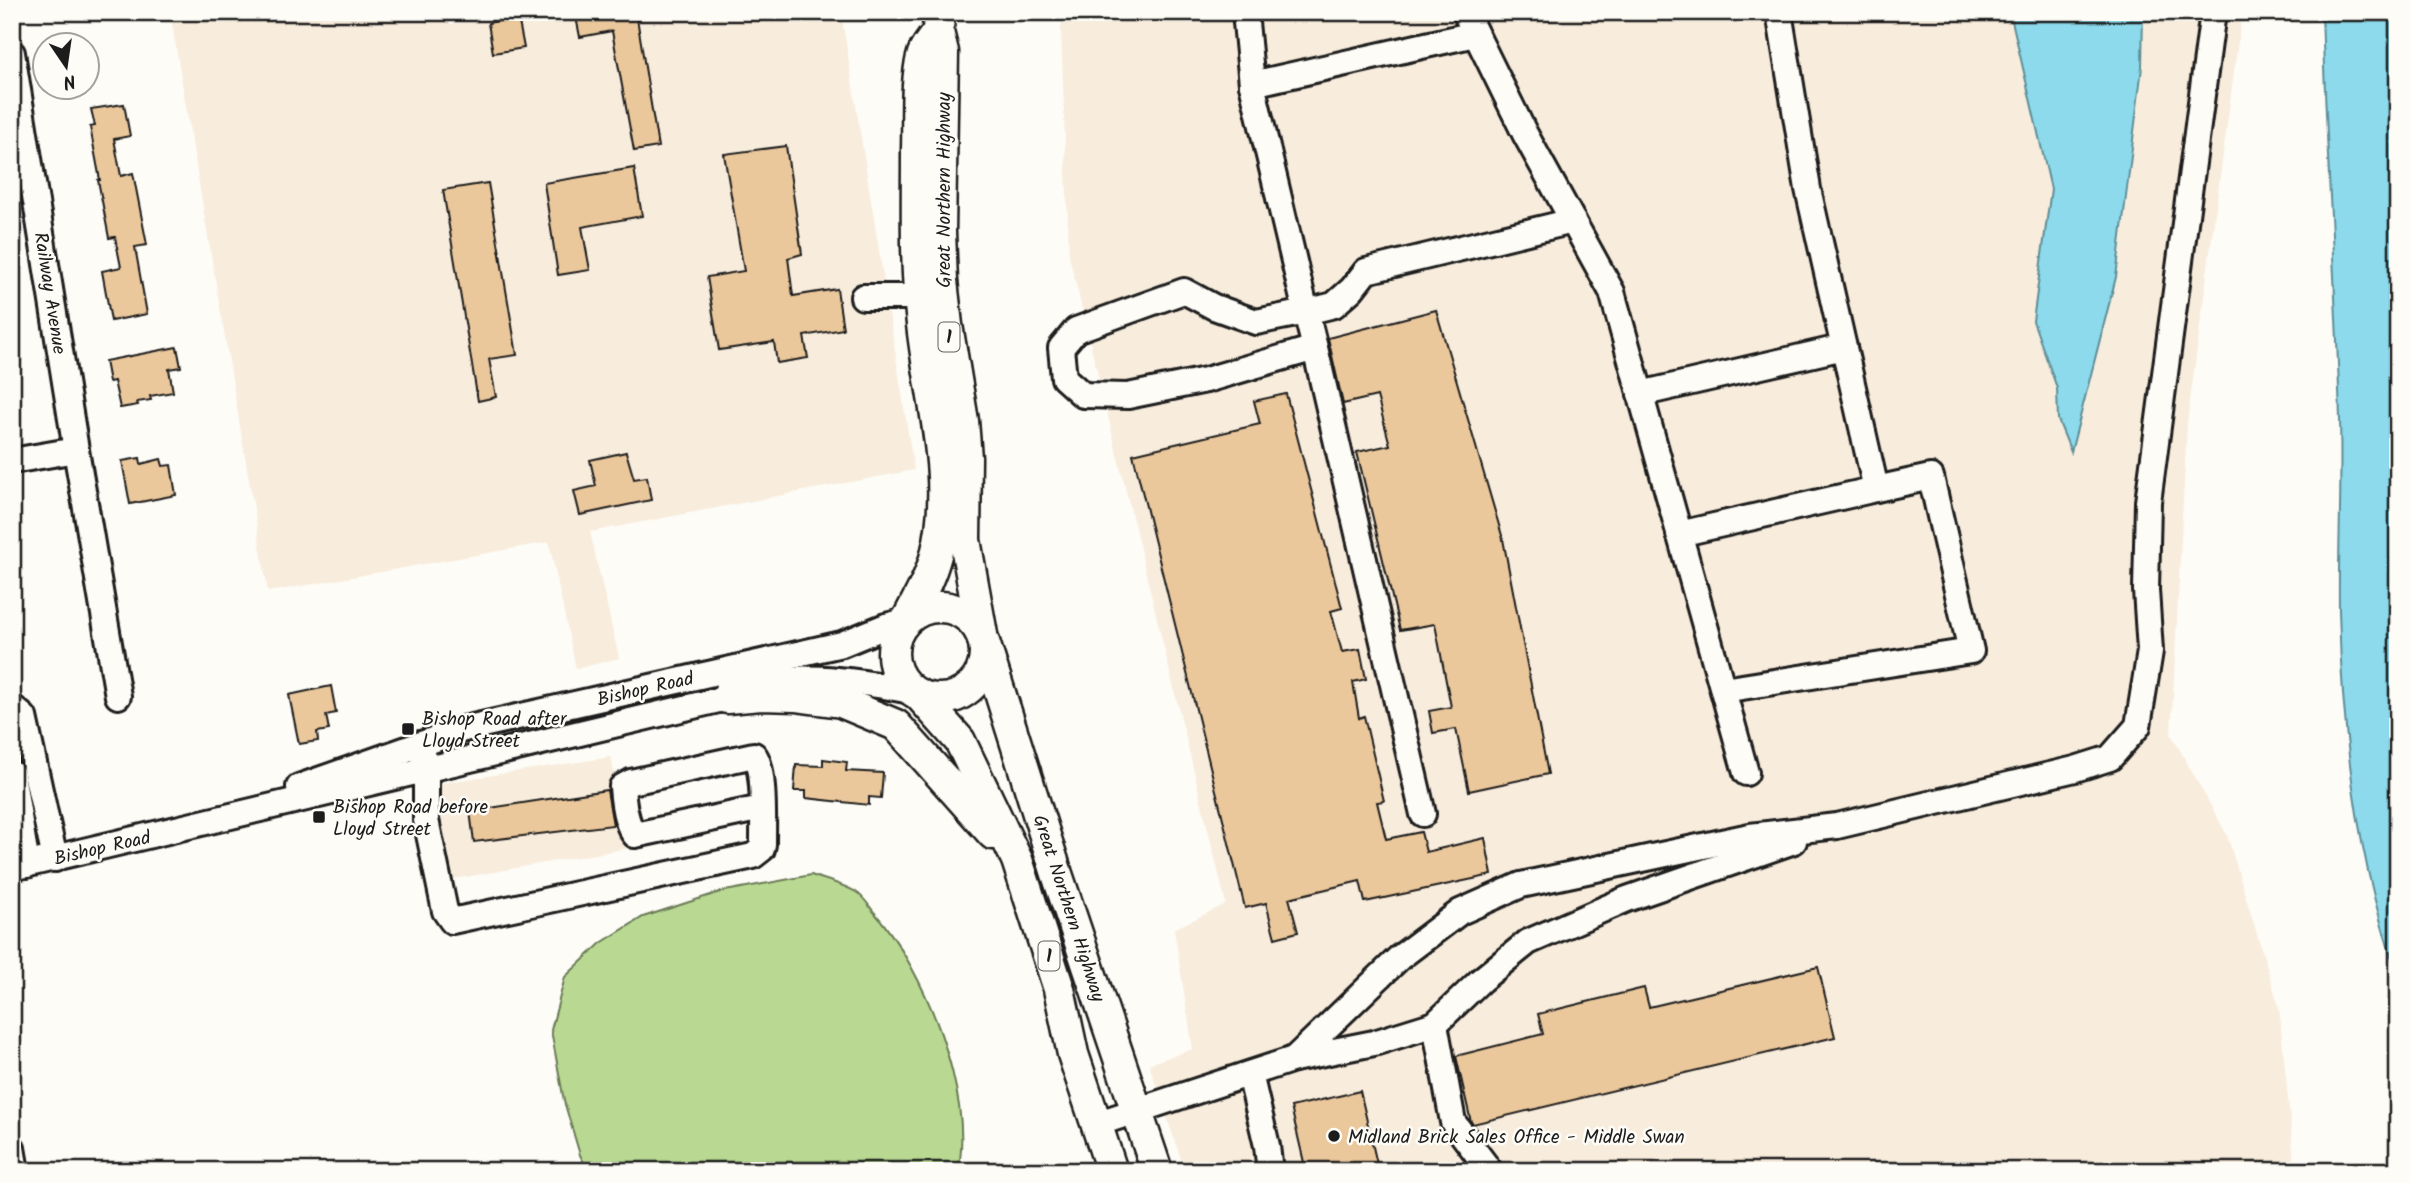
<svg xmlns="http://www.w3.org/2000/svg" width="2410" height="1183" font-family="Kalam,sans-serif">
	<rect width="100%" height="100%" fill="#fdfcf7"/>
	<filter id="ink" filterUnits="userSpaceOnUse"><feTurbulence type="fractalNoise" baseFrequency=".0143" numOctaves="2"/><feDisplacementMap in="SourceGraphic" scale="14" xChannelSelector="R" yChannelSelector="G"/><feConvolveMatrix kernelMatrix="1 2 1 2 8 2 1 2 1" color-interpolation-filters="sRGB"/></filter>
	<g filter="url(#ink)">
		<g fill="#f8ecdc">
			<path d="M170,12H448L451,24L530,12H841L914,470L590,532L619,658L576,669L549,542L268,592Z"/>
			<path d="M1067,12H2242L2187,424L2171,734L2227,835L2279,1007L2295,1171H1185L1149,1064L1193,1049L1174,929L1226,904L1069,255L1061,27Z"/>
			<path d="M611,757L629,848L437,882L415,787Z"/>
		</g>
		<path fill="#b9d992" stroke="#6a7a57" stroke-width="2" d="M811,875C825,880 843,884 856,892C863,896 869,906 874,912C924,969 975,1095 958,1171H588L580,1155L564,1101L551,1030L565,977L601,943L643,917L720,892Z"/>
		<g fill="#8cdaeb" stroke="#5f8e98" stroke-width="2">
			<path d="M2010,12H2143L2142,67L2116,277L2071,452L2058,420L2057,388L2033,321L2051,189Z"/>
			<path d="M2322,12H2398V976C2357,862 2342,732 2339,611C2338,548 2342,484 2340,420C2336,284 2326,148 2322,12Z"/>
		</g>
		<g fill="#ebc89c" stroke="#1c1c1c" stroke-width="2">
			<path d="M575,12H636L658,147L634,151L612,31L580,37Z"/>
			<path d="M518,17L524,48L493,53L488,23Z"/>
			<path d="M124,104L130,136L114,139L121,176L133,173L147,245L135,247L147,314L111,321L102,271L121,267L115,237L109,238L98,180H100L90,127L95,126L91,109Z"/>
			<path d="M786,146L802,254L788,258L793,296L837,289L843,329L804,336L808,358L777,363L774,342L719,350L707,277L744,271L724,154Z"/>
			<path d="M634,168L642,216L582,227L590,270L558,275L544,183Z"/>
			<path d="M488,183L517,355L489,359L496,397L478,401L443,190Z"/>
			<path d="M1436,310L1503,539L1548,774L1469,791L1456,729L1433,733L1429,711L1451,707L1435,624L1400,630L1357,452L1390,445L1377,396L1343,404L1328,338Z"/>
			<path d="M177,347L181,367L169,369L173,392L150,396L151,400L137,402L138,405L120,408L114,381L109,382L105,361Z"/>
			<path d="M1286,394L1342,608L1331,611L1342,652L1360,649L1366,679L1353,682L1359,718L1364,716L1384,801L1377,802L1386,839L1421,832L1426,852L1485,838L1492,875L1365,902L1360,881L1289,898L1298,932L1275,938L1266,903L1245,908L1133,454L1260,424L1254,401Z"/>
			<path d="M626,452L634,479L647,477L651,500L580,515L574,491L596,486L590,460Z"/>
			<path d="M140,458L141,464L161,459L163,466L171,465L176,495L130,504L122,461Z"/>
			<path d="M331,686L336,713L326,715L329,730L317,732L318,741L299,744L289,695Z"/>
			<path d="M823,759L847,762L846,771L883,773L881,798L869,797V805L806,798V791H794L796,765L823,766Z"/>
			<path d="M607,790L613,825L474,842L470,811Z"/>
			<path d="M1818,967L1835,1037L1473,1124L1471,1122L1456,1056L1543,1034L1538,1014L1644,988L1649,1007Z"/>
			<path d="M1360,1091L1377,1164L1346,1171H1306L1291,1107Z"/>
		</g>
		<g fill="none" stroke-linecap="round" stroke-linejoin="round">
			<defs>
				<g id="minor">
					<path d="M1245,12L1252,84"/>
					<path d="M1465,12L1525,134L1612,292L1746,773"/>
					<path d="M1475,34L1252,84L1306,312L1334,305L1352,289L1366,271L1573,221"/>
					<path d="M12,53L76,450L118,696"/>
					<path d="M863,297H936"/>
					<path d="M1315,348L1206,380L1128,396L1083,395L1064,378L1061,348L1076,330L1184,291L1214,307L1256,322L1306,312L1315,348L1423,814"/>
					<path d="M1640,394L1844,347"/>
					<path d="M12,461L76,450"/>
					<path d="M1679,534L1876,489"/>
					<path d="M1723,690L1971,651L1931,477L1876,489L1808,189L1779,12"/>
					<path d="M12,707L24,717L55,859"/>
					<path d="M421,744L426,768V820L445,911L452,921L753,856L762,849L763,844C763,827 765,765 754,755L631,782L622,787C623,801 626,825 635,835L762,808"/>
					<path d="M12,774L27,865"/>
					<path d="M299,787L464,729L842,644L886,626L906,621"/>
					<path d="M12,868L727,698V690L730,686C796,673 845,678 911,691"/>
					<path d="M1435,1024L1453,1122L1490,1171"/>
					<path d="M1294,1059L1399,958L1460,912L1521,885L1750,836L1837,826L2075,769L2110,758L2138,726L2150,651L2146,590L2148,502L2213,12"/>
					<path d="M1250,1074L1267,1146L1270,1171"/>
					<path d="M1096,1124L1294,1059L1374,1043L1435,1024L1481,980L1528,942L1627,899L1794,841"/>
					<path d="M12,1148L16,1171"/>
				</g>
				<g id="major">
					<path d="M939,12L938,32L943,52L940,232L942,281L947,325L963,421L966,458L965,540L983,640"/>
					<circle cx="939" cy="653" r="46"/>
					<path d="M908,618C919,597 930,578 936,555C956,478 930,400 922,324C915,265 917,207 917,149C918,122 915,78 923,54C926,46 933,38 938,32"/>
					<path d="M985,645L1057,874L1157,1171"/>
					<path d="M920,696L960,741L1017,860L1059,989L1073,1054L1112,1171"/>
					<path d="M727,698L761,695L795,696L841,702L896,725L993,834"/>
				</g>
			</defs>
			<use href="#minor" stroke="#1c1c1c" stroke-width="30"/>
			<use href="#major" stroke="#1c1c1c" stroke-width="35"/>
			<use href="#minor" stroke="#fdfcf7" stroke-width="24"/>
			<use href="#major" stroke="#fdfcf7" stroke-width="30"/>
		</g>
	</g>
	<g fill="#1c1c1c" stroke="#fdfcf7" stroke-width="2.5">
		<rect x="401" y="722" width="14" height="14" rx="3.5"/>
		<rect x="312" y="810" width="14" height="14" rx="3.5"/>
		<circle cx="1334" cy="1136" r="7"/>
	</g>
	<g text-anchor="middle" stroke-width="5" stroke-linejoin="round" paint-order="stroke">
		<g fill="#fdfcf7" stroke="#605f5e" stroke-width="2">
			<rect x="938.5" y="322.5" width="21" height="29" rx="5"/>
			<rect x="1038.5" y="941.5" width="21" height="29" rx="5"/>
		</g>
		<g font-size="18" font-weight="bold" fill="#1c1c1c">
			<text x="949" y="343">1</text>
			<text x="1049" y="962">1</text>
		</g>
		<g font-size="19" fill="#1c1c1c" stroke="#fdfcf7">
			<text transform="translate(943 190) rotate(-90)" y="7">Great Northern Highway</text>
			<text transform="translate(51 293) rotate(81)" y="7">Railway Avenue</text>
			<text transform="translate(645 688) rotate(-13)" y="7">Bishop Road</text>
			<text transform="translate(102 847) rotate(-13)" y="7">Bishop Road</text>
			<text transform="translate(1070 908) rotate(72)" y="7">Great Northern Highway</text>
		</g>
		<g font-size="19" fill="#1c1c1c" stroke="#fdfcf7" text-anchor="start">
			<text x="422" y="725">Bishop Road after<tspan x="422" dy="22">Lloyd Street</tspan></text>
			<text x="333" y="813">Bishop Road before<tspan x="333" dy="22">Lloyd Street</tspan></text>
			<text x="1348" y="1143">Midland Brick Sales Office - Middle Swan</text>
		</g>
	</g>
	<rect width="2410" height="1183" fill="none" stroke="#fdfcf7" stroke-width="42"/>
	<rect x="21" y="21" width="2368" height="1141" fill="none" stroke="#1c1c1c" stroke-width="2.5" filter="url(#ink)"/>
	<g transform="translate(66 66) rotate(167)"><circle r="33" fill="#fdfcf7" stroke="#a3a29f" stroke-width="2"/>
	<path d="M0-5L12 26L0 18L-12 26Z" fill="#1c1c1c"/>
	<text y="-10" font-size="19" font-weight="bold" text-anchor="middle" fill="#1c1c1c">N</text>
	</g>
</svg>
